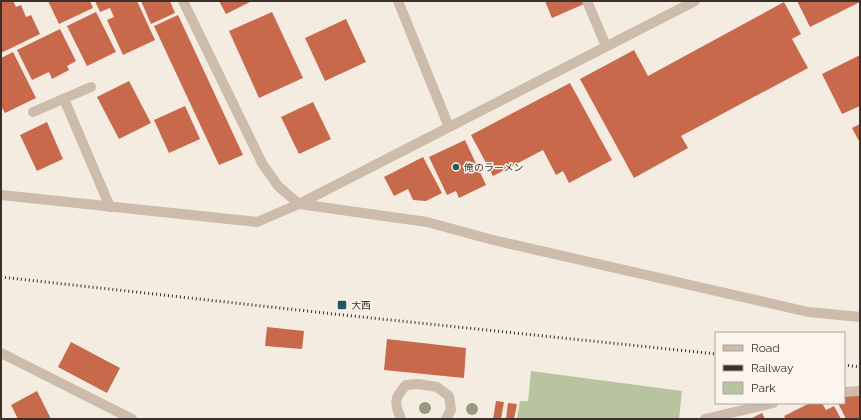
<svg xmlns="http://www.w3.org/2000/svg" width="861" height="420" font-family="Raleway,'Noto Sans JP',sans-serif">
	<rect width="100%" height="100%" fill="#f4ebe1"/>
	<path fill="#b8c4a0" d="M531,371L682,391L679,419H517L520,401H528Z"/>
	<g fill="#c8694b">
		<path d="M1,1H13L16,7L21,5L26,17L31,15L40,34L1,53Z"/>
		<path d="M48,1H90L93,8L59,24Z"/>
		<path d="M95,1H137L155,40L123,55L107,20L114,17L110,8L100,12Z"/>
		<path d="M141,1H170L175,13L151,24Z"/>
		<path d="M219,1H252L226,14Z"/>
		<path d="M545,1H582L584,4L552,18Z"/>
		<path d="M797,1H860V2L810,27Z"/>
		<path d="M784,2L801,34L792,39L808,68L681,136L688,148L634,178L580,79L634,50L648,76Z"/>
		<path d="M96,12L116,52L87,66L67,26Z"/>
		<path d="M272,12L303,78L259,98L229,31Z"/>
		<path d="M178,15L243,155L219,165L154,26Z"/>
		<path d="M346,19L366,62L325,81L305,38Z"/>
		<path d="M60,29L76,61L67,66L69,70L52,79L49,72L32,80L17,50Z"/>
		<path d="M13,52L36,98L5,113L1,106V58Z"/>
		<path d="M860,55V106L842,114L822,74Z"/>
		<path d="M129,81L151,123L119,139L97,97Z"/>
		<path d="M570,83L612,160L569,183L563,171L556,175L543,150L493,176L471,135Z"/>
		<path d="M313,102L331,139L299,154L281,117Z"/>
		<path d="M185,106L200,139L169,153L154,120Z"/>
		<path d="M47,122L63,159L37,171L20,135Z"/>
		<path d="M860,124V143L852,128Z"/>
		<path d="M465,140L486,185L459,198L456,191L447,195L429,157Z"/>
		<path d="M423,157L442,193L426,201L413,200L408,189L394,196L384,177Z"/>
		<path d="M267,327L304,331L302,349L265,346Z"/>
		<path d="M387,339L466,348L464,378L384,370Z"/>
		<path d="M71,342L120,368L107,393L58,367Z"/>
		<path d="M37,391L51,419H18L11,405Z"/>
		<path d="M860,394V419H846L838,403H844V395Z"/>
		<path d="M496,401L504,402L501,419H493Z"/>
		<path d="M508,403L517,404L514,419H506Z"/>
		<path d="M810,403H822L826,410L834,406L841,419H786L784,416Z"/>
		<path d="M762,413L765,419H750Z"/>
	</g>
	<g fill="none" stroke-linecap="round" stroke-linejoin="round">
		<path stroke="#cdbbac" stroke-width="10" d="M401,419C394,403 394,398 406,385L418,384L437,387L449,396L451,410L446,419"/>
		<g stroke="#cdbbac" stroke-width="10">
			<path d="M183,1L262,163L278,186L299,204L427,222L493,240L808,312L860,317"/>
			<path d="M398,1L449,127"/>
			<path d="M587,1L606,46"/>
			<path d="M64,99L110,207"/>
			<path d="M33,112L91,87"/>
			<path d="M1,195L257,222L299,204L695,1"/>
			<path d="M1,353L132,419"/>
			<path d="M844,392L860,391"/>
			<path d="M705,419L773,403"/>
		</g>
		<g stroke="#3b302b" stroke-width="3" stroke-dasharray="1 3" stroke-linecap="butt">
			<path d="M1,277L343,315L716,354"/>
			<path d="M844,365L860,367"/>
		</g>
	</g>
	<g fill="#969b7f">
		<circle cx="425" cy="408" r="6"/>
		<circle cx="472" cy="409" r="6"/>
	</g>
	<g fill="#1f5a5e" stroke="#fbf5ee" stroke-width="1.5">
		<circle cx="456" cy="167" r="4"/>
		<rect x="337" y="300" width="10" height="10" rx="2"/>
	</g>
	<g text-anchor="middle" stroke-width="3" stroke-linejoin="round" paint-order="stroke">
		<g font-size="10" fill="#3b302b" stroke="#fbf5ee" text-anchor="start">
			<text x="464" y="171">俺のラーメン</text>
			<text x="351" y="309">大西</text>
		</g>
	</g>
	<rect width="861" height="420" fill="none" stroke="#3b302b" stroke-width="4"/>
	<rect x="715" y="332" width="130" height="72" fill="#fbf5ee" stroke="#aea6a0"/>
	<rect x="723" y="345" width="20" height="6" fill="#cdbbac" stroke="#aea6a0"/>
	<text x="751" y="352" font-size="12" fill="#3b302b">Road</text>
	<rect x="723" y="365" width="20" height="6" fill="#3b302b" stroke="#aea6a0"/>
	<text x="751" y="372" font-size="12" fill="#3b302b">Railway</text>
	<rect x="723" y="382" width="20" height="12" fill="#b8c4a0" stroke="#aea6a0"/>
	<text x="751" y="392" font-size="12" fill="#3b302b">Park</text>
</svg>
